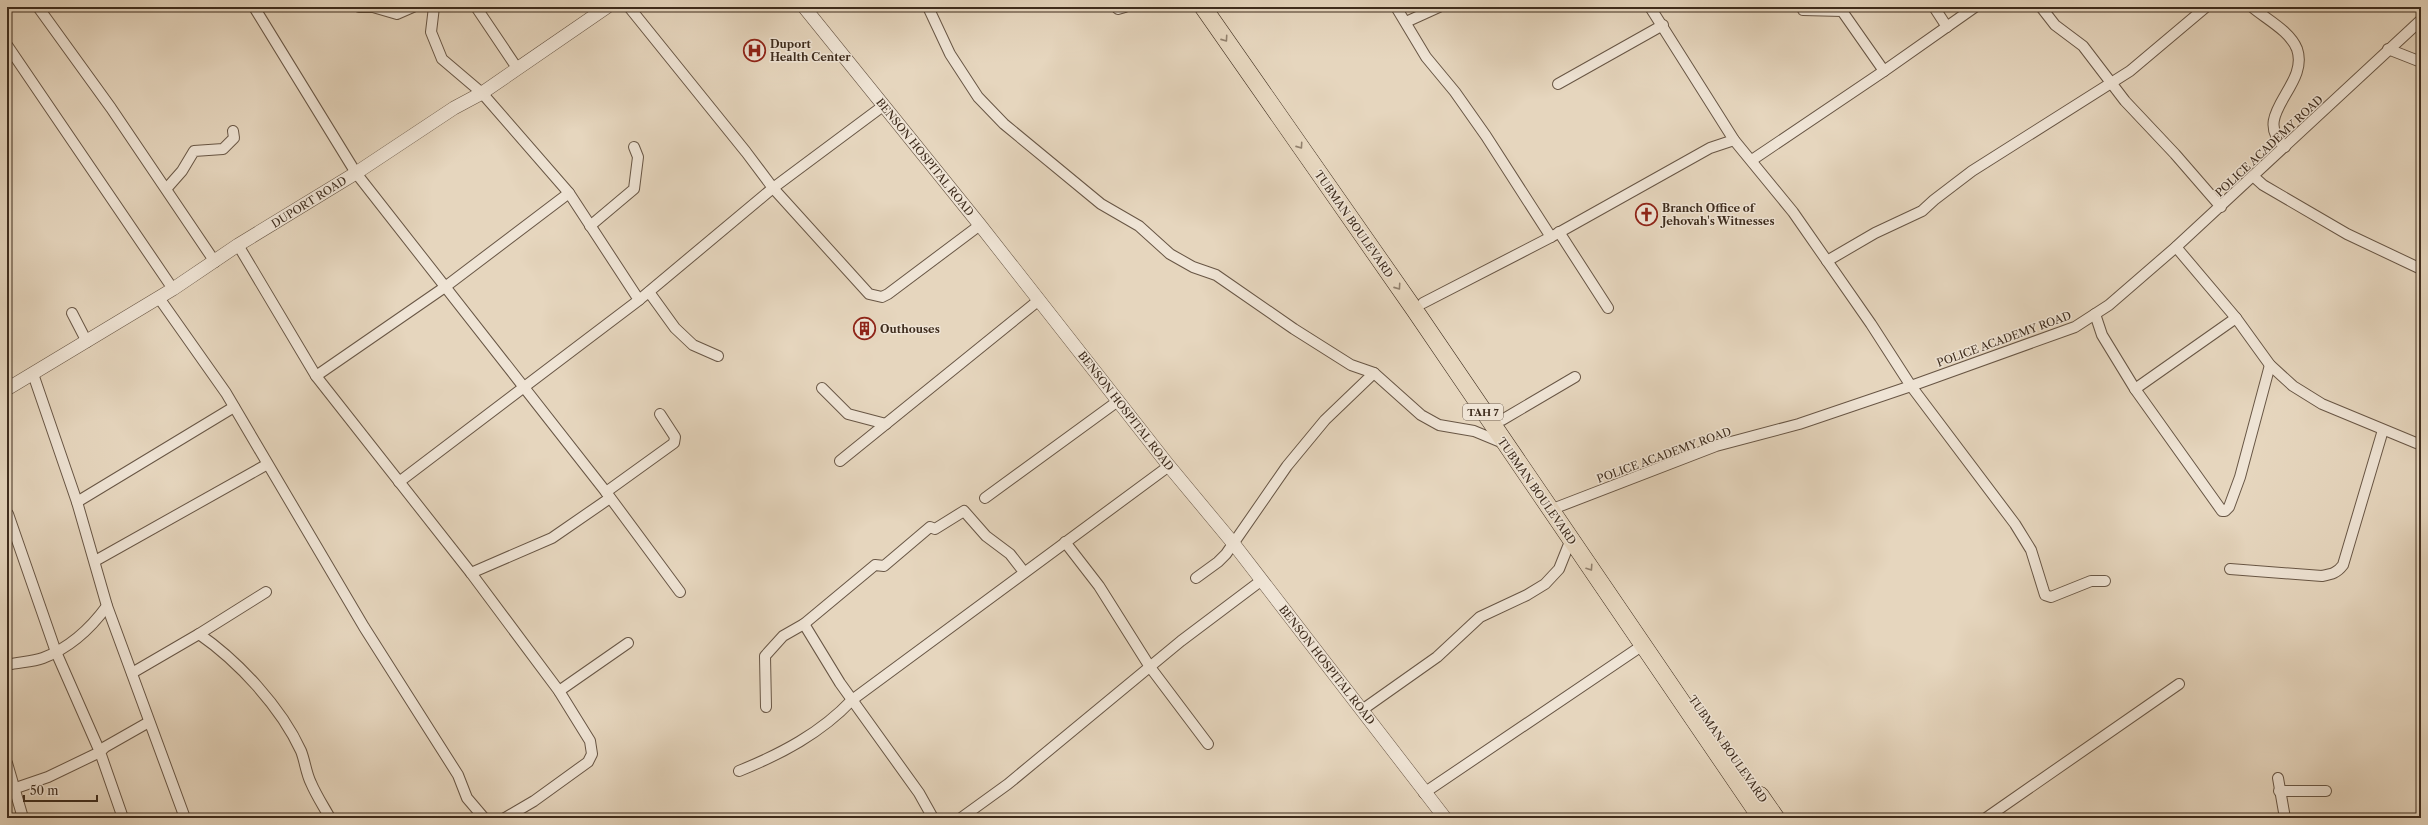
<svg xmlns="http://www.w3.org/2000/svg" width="2428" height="825" font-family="'Libre Caslon Text',serif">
	<rect width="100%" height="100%" fill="#e6d6be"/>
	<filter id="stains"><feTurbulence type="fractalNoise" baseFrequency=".005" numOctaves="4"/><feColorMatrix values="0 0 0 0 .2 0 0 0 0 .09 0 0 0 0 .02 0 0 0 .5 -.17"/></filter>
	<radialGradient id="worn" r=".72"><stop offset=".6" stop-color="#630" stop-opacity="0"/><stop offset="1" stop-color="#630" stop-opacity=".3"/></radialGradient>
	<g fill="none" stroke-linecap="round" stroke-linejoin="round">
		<defs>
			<g id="minor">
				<path d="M38,7L111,108L215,262"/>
				<path d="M254,7L356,173L606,492L680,592"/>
				<path d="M359,7H373L397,14L413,7"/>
				<path d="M476,7L517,68"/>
				<path d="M629,7L746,152L773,188L869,294L882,297L888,294L980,225"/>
				<path d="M928,7L950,54L978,97L1004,124L1101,204L1139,226L1170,254L1193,267L1216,275L1294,329L1351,365L1374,373L1421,415L1439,425L1474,431L1503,443"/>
				<path d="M1116,7L1118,9L1125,7"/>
				<path d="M1396,7L1426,57L1455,92L1486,136L1551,237"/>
				<path d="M1650,7L1734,140L1793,212L1871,324L1911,386L2015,524L2031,550L2045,595L2051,597L2091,581H2105"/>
				<path d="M1934,7L1947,27"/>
				<path d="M2041,7L2055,25L2083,46L2125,101L2175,154L2221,207"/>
				<path d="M2252,7C2266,19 2290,31 2297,49C2310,86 2249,115 2285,147"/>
				<path d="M1803,10L1842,11L1884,71"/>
				<path d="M1406,22L1439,7"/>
				<path d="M7,45L173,289"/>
				<path d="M2388,49L2421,62"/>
				<path d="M1558,84L1663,25"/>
				<path d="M1752,160L1884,71L1975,7"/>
				<path d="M2253,176L2263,185L2347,234L2421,269"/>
				<path d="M167,188L182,171L194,151L223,149L234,138L233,131"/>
				<path d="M590,226L634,189L638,157L634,147"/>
				<path d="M1559,232L1608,308"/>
				<path d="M238,245L316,376L471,573L559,691L590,741L592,754L588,762L534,801L505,818"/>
				<path d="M2176,247L2236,318L2270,365L2293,386L2322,404L2421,445"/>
				<path d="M1827,261L1875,233L1922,211L1934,200L1972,171L2130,71L2206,7"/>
				<path d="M649,292L675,328L693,345L718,356"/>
				<path d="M159,298L226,393L364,627L458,775L467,798L484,818"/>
				<path d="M639,300L773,188L883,106"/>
				<path d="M1423,303L1551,237L1710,148L1734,140"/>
				<path d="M72,313L87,342"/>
				<path d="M2095,314L2102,335L2135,389L2222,511H2225L2229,507L2240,477L2270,365"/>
				<path d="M33,374L77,502L107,606L185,818"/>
				<path d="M316,376L445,287L569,193"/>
				<path d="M822,388L848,414L886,424"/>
				<path d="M2135,389L2236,318"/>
				<path d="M1502,420L1575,377"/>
				<path d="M840,461L1039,300"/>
				<path d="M399,482L639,300L569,193L482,93L442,59L431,32L434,7"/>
				<path d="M606,492L674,443L675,437L660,414"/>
				<path d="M985,498L1118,401"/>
				<path d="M77,502L234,407"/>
				<path d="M1550,510L1716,446L1799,424L1911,386L2075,327L2109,305L2176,247L2421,20"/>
				<path d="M8,514L56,652L100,752L48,777L13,789"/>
				<path d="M1065,542L1099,586L1150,667L1208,744"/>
				<path d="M95,561L266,465"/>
				<path d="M2230,569L2322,576C2332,574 2337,573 2343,565L2383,430"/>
				<path d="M471,573L552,538L610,498"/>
				<path d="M1196,578L1218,562L1226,554L1287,466L1325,420L1374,373"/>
				<path d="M804,624L840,683L919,793L933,818"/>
				<path d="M199,634L266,592"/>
				<path d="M7,665C19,662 32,662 43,658C69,648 91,628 107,606"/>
				<path d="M132,673L199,634C238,661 281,707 301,751C305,761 306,773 311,783C316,795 324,807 330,818"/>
				<path d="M559,691L628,643"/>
				<path d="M766,707L765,656L783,636L804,624L875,565L884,566L930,527L935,529L964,511L986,536L1010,554L1024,572"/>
				<path d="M1362,710L1437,657L1480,617L1527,595L1545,584L1559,569L1571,539"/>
				<path d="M7,763L23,818"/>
				<path d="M739,771C781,754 821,733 852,700L1169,466"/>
				<path d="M2278,778L2285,818"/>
				<path d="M2279,791H2326"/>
				<path d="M1424,793L1643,645"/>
				<path d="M123,818L100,752L105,747L149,722"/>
				<path d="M961,818L1008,784L1181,641L1262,580"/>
				<path d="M1986,818L2179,684"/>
			</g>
			<g id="tertiary">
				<path d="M804,7L980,225L1169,466L1233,543L1445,818"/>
				<path d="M7,389L173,289L238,245L356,173L454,108L482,93L607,7"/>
			</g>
			<g id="trunk">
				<path d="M1203,7L1414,309L1761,818"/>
				<path d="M1760,795L1776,818"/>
			</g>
		</defs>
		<use href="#minor" stroke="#685645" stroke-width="12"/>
		<use href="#tertiary" stroke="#685645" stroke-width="14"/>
		<use href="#trunk" stroke="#3e2c1d" stroke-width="18"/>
		<use href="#minor" stroke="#efe4d5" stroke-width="10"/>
		<use href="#tertiary" stroke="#efe4d5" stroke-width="13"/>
		<use href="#trunk" stroke="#e6d6be" stroke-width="17"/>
	</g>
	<defs><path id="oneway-chevron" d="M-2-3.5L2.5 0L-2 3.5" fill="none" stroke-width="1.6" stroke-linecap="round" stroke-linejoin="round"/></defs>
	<g stroke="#92816e">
		<use href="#oneway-chevron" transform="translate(1225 39) rotate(55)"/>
		<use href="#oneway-chevron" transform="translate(1300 146) rotate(55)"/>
		<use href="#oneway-chevron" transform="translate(1398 287) rotate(55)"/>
		<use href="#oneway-chevron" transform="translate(1590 568) rotate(56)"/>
	</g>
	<defs>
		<symbol id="hospital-ring" viewBox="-11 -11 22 22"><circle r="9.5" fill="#efe4d5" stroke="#8f2418" stroke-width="1.5"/><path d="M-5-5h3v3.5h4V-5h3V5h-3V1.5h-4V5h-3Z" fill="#8f2418"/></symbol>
		<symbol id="church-ring" viewBox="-11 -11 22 22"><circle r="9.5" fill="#efe4d5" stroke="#8f2418" stroke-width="1.5"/><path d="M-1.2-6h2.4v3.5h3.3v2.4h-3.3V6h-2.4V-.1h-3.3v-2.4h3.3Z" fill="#8f2418"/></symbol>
		<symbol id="building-ring" viewBox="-11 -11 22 22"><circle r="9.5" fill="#efe4d5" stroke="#8f2418" stroke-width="1.5"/><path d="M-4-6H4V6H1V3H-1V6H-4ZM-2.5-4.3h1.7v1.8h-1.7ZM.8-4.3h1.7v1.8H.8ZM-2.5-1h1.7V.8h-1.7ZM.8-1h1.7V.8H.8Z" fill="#8f2418"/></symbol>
	</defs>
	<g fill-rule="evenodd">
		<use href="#hospital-ring" x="742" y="38" width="25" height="25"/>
		<use href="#church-ring" x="1634" y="202" width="25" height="25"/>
		<use href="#building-ring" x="852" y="316" width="25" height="25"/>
	</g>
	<g text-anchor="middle" stroke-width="3" stroke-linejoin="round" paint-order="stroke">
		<rect fill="#efe4d5" stroke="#736354" stroke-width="1" x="1463" y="404" width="40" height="16" rx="3"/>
		<g font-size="10" font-weight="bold" fill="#3e2c1d">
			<text x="1483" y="416">TAH 7</text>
		</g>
		<g font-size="11" font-weight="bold" fill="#3e2c1d" stroke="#efe4d5" text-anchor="start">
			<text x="770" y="48">Duport<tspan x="770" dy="13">Health Center</tspan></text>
			<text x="1662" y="212">Branch Office of<tspan x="1662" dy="13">Jehovah's Witnesses</tspan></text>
			<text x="880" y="333">Outhouses</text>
		</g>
		<g font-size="11" fill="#3e2c1d" stroke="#efe4d5">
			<text transform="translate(2269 146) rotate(-43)" y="4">POLICE ACADEMY ROAD</text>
			<text transform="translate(925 157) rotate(51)" y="4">BENSON HOSPITAL ROAD</text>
			<text transform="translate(309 202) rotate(-32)" y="4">DUPORT ROAD</text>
			<text transform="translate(1354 224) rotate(55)" y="4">TUBMAN BOULEVARD</text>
			<text transform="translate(2004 339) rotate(-20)" y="4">POLICE ACADEMY ROAD</text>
			<text transform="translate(1126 411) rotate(52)" y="4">BENSON HOSPITAL ROAD</text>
			<text transform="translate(1664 455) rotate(-20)" y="4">POLICE ACADEMY ROAD</text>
			<text transform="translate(1537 491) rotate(55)" y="4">TUBMAN BOULEVARD</text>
			<text transform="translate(1327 665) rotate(52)" y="4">BENSON HOSPITAL ROAD</text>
			<text transform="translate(1728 749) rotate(55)" y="4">TUBMAN BOULEVARD</text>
		</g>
	</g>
	<rect width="2428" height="825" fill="none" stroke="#e6d6be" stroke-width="24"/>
	<rect x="8" y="8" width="2412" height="809" fill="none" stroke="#3e2c1d" stroke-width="2"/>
	<rect x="12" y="12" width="2404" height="801" fill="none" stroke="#3e2c1d"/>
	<path d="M24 795v6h73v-6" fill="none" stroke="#3e2c1d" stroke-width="2"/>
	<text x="30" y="795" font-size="12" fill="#3e2c1d" stroke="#efe4d5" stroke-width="3" paint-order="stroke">50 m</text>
	<rect width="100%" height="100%" filter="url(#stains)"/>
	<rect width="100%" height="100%" fill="url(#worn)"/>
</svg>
